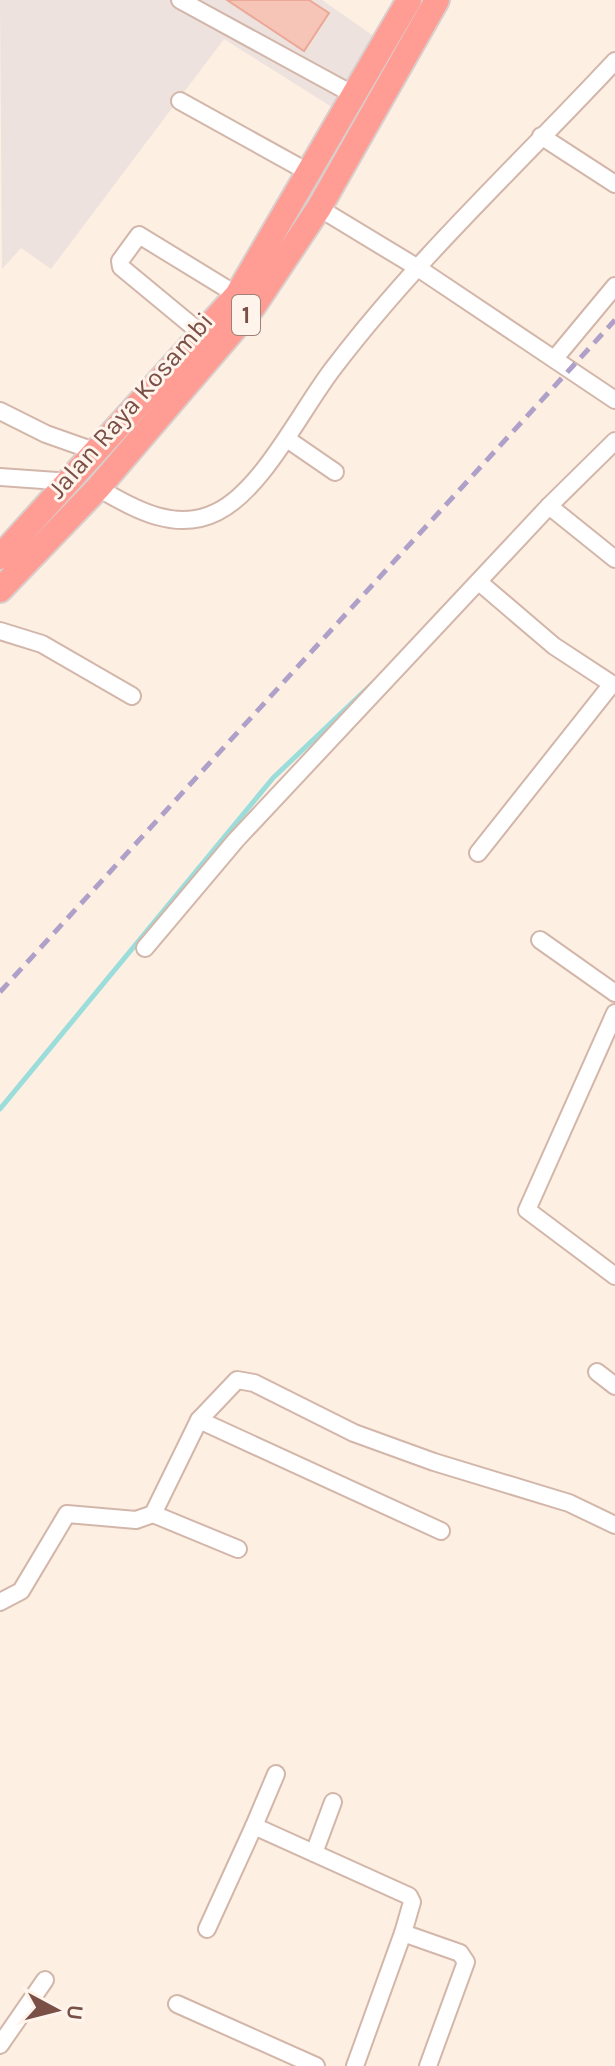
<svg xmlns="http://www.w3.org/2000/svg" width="615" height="2066" font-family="Karla,sans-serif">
	<rect width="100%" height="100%" fill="#feefe3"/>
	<path fill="#ede2de" d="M0,0H322L375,37L332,107L224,39L51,269L21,248L2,269Z"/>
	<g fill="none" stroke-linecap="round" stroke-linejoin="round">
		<path stroke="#9adddb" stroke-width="5" d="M0,1109L273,778L375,681"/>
	</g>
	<path fill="#f7c5b7" stroke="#eba896" stroke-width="2" d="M227,0H309L329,13L304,51Z"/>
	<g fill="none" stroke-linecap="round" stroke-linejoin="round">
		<defs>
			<g id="minor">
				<path d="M180,0L354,95"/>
				<path d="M180,101L308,172"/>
				<path d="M541,136L615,184"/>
				<path d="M319,208L418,268L615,400"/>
				<path d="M202,334L121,267L120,261L139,235L237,295"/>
				<path d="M556,357L615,286"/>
				<path d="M0,411L46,434L97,452"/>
				<path d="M287,439L335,472"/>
				<path d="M0,477L71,482"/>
				<path d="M98,488C135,509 175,533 217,512C264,489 303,406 335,366C419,256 521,162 615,61"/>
				<path d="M549,506L615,559"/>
				<path d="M0,631L42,644L132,696"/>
				<path d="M478,853L612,684L554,646L479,582"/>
				<path d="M540,940L615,993"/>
				<path d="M145,948L236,840L549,506L615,441"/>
				<path d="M615,1013L527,1210L615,1276"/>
				<path d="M597,1372L615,1386"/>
				<path d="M199,1420L441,1531"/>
				<path d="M153,1514L238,1549"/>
				<path d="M0,1602L21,1591L67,1514L136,1520L153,1514L199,1420L237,1380L254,1383L354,1433L434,1462L569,1503L615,1525"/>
				<path d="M254,1826L276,1774"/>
				<path d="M314,1853L333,1802"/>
				<path d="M207,1929L254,1826L409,1896L412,1902L403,1933L460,1953L466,1962L428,2066"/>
				<path d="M177,2004L316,2066"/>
				<path d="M0,2045L45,1980"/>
				<path d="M355,2066L403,1933"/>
			</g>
			<g id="highway">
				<path d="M0,557L237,295L409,0"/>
				<path d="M0,590L98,488L253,307L319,208L437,0"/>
			</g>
		</defs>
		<use href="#minor" stroke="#d3b6aa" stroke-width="20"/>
		<use href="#highway" stroke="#d9cecb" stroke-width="28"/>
		<use href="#minor" stroke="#fff" stroke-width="16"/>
		<use href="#highway" stroke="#ff9c93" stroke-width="24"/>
		<path stroke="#afa0c9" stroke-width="5" stroke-dasharray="12 8" stroke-linecap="butt" d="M0,992L615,320"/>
	</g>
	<g text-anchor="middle" stroke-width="6" stroke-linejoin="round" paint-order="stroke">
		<rect fill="#fff4eb" stroke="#a18078" stroke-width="2" x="232" y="295" width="28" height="40" rx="6"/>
		<g font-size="24" font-weight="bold" fill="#794f46">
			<text x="246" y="323">1</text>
		</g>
		<g font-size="26" fill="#794f46" stroke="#fff4eb">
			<text transform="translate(130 405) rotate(-49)" y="9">Jalan Raya Kosambi</text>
		</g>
	</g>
	<g transform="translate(56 2010) rotate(97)" stroke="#fff4eb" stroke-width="6" paint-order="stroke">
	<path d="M0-6L14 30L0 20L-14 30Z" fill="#794f46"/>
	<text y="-12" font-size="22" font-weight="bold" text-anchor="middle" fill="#794f46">U</text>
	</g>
</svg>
